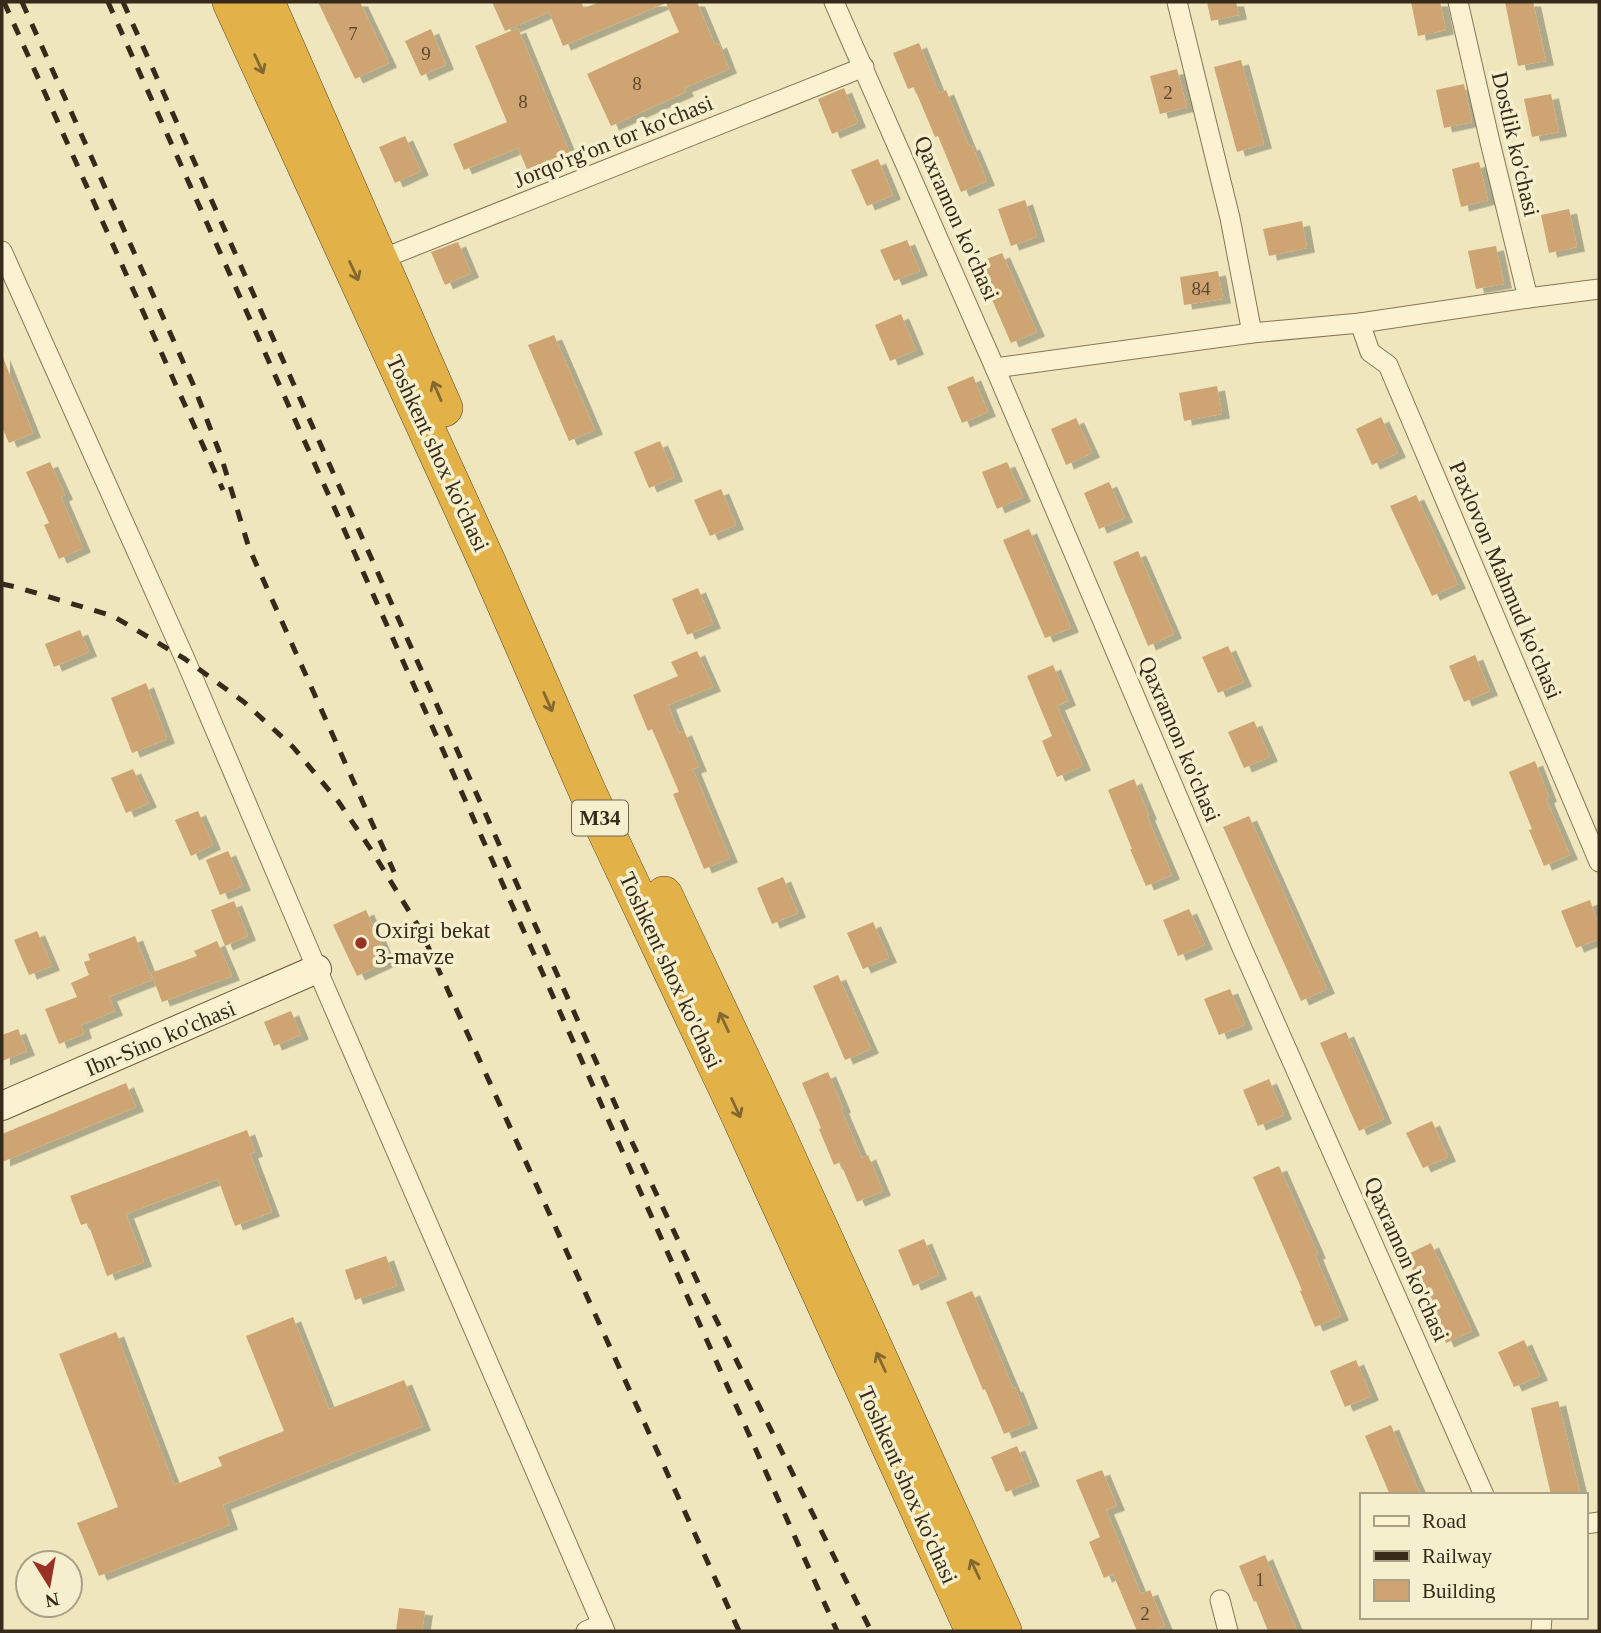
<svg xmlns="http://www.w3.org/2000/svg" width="1601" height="1633" font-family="Georgia,serif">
	<defs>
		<filter id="shadow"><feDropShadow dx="8" dy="4.5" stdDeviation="0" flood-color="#0004"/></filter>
	</defs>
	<rect width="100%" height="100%" fill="#efe6bd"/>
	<g fill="#cea472" filter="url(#shadow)">
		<path d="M318,2H360L389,63L355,79Z"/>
		<path d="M492,2H581L584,8L600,2H697L715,45L719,43L729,69L684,88L686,92L611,126L587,74L679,32L666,3L563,46L549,12L505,31Z"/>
		<path d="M1207,2H1236L1239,15L1211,21Z"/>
		<path d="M1411,2H1440L1446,30L1418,36Z"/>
		<path d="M1505,2H1533L1546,61L1518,66Z"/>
		<path d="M518,28L571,156L529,174L518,148L464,170L453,144L507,122L475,46Z"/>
		<path d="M431,29L446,65L421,76L405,41Z"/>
		<path d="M919,43L939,93L946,90L969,146L972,145L987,181L961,192L938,136L935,137L914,87L908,89L893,53Z"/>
		<path d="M1241,60L1264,144L1237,152L1214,67Z"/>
		<path d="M1177,69L1187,107L1160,114L1150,76Z"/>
		<path d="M1464,84L1472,122L1444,128L1436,90Z"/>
		<path d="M844,88L858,123L832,134L818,99Z"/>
		<path d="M1551,94L1559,132L1532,137L1524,99Z"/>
		<path d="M405,136L421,171L395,183L379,147Z"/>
		<path d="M878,159L893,195L867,206L851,170Z"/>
		<path d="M1479,162L1488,200L1461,207L1452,169Z"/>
		<path d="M1025,200L1037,237L1011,246L998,209Z"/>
		<path d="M1569,209L1577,247L1549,253L1541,215Z"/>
		<path d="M1302,221L1307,248L1269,256L1263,229Z"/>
		<path d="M907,240L920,271L894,281L880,250Z"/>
		<path d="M458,242L471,273L445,285L431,252Z"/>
		<path d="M1496,246L1504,284L1476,289L1468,251Z"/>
		<path d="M1002,253L1037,332L1011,343L976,263Z"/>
		<path d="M1218,271L1223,299L1184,305L1180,277Z"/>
		<path d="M901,314L916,350L890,361L875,325Z"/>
		<path d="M554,335L595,430L569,441L528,345Z"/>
		<path d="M2,355L33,433L9,443L2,427Z"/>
		<path d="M973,376L988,412L962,423L947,387Z"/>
		<path d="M1217,386L1222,414L1184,421L1179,393Z"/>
		<path d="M1381,417L1398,453L1372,465L1356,429Z"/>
		<path d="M1076,418L1092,453L1066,465L1051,429Z"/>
		<path d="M660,441L675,477L649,488L634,452Z"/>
		<path d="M50,462L65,495L61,497L83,548L59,559L44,525L49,523L26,472Z"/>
		<path d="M1007,462L1023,497L997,509L982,472Z"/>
		<path d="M1109,482L1125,518L1099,529L1084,493Z"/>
		<path d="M721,489L736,525L710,536L694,500Z"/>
		<path d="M1416,495L1458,584L1432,596L1390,506Z"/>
		<path d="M1029,529L1071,628L1045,638L1003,540Z"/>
		<path d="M1138,551L1174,634L1148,646L1113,562Z"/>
		<path d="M698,588L713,624L687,635L672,599Z"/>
		<path d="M80,630L89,652L54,667L45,644Z"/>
		<path d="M1228,646L1244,682L1218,693L1202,657Z"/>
		<path d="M697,651L713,687L668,705L679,733L684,731L699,767L693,769L730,858L704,869L673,794L679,792L652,729L648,731L633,695L678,676L671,662Z"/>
		<path d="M1475,655L1490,691L1464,702L1449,666Z"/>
		<path d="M1053,665L1068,701L1057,706L1083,766L1057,777L1042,741L1052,736L1027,676Z"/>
		<path d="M146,683L167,739L132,753L111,698Z"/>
		<path d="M1254,721L1270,757L1244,768L1228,732Z"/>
		<path d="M1535,761L1549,797L1546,799L1570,855L1544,866L1529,830L1532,829L1509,772Z"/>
		<path d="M133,769L149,803L126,813L111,778Z"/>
		<path d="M1134,779L1149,815L1147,816L1172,875L1146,886L1130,849H1132L1108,790Z"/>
		<path d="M198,811L213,845L191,856L175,820Z"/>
		<path d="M1249,816L1327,989L1301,1001L1223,827Z"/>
		<path d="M228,851L243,886L220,895L206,860Z"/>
		<path d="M783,877L798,913L772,924L757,888Z"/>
		<path d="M1590,900L1599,926V939L1576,948L1561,911Z"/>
		<path d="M234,901L248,936L225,946L211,910Z"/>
		<path d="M1189,909L1205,945L1178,956L1163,920Z"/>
		<path d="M366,910L389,961L357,976L333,925Z"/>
		<path d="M873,922L889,958L863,969L847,933Z"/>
		<path d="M37,931L52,966L29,975L14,940Z"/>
		<path d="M135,936L152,980L109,997L115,1011L81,1025L84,1034L59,1044L45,1009L77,997L71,983L89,975L84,962L90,960L88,954Z"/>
		<path d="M217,941L232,976L162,1002L151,973L197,956L194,951Z"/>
		<path d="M838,975L871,1049L845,1060L813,986Z"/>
		<path d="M1230,989L1245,1025L1219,1035L1204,999Z"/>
		<path d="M291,1011L301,1035L274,1046L264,1022Z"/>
		<path d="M18,1029L27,1051L2,1061V1035Z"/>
		<path d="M1346,1032L1384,1119L1359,1131L1320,1043Z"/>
		<path d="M828,1072L843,1108L841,1109L862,1158L868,1155L883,1191L857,1202L840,1162L834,1165L819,1129L821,1128L802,1083Z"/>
		<path d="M1269,1079L1284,1115L1258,1126L1243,1090Z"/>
		<path d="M126,1083L136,1107L2,1162V1134Z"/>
		<path d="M1432,1121L1448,1157L1423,1168L1406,1133Z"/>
		<path d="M247,1130L255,1152L250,1154L272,1212L235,1226L218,1179L126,1214L144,1262L107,1276L88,1223L81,1225L70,1196Z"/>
		<path d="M1279,1166L1318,1254L1315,1255L1341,1316L1315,1327L1300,1291L1302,1290L1253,1177Z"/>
		<path d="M924,1239L939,1275L913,1286L898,1250Z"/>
		<path d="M1431,1243L1472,1331L1446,1343L1406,1255Z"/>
		<path d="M386,1256L397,1286L355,1300L345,1270Z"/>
		<path d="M972,1291L1013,1388L1015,1387L1030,1424L1004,1434L985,1389L983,1390L946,1302Z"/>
		<path d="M293,1317L329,1409L404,1380L423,1426L223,1505L230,1525L99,1576L77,1523L118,1507L59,1354L116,1332L174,1485L222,1466L218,1457L284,1431L246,1336Z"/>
		<path d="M1524,1340L1540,1376L1514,1387L1498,1352Z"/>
		<path d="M1356,1360L1371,1396L1345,1407L1330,1371Z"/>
		<path d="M1558,1401L1580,1492L1570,1495H1551L1531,1408Z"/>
		<path d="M1391,1425L1412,1475L1421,1495H1390L1365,1436Z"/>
		<path d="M1017,1446L1032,1482L1006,1492L991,1457Z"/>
		<path d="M1102,1470L1117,1506L1106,1510L1141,1594L1150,1590L1165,1626L1152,1631H1137L1113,1574L1104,1578L1089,1542L1100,1537L1076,1480Z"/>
		<path d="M1265,1555L1297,1631H1268L1256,1601L1254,1602L1239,1566Z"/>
		<path d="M399,1608L425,1611L422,1631H396Z"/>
	</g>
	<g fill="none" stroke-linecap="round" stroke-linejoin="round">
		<defs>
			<g id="street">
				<path d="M834,2L995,368L1242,948L1484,1495"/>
				<path d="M1177,2L1230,218L1252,333"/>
				<path d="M1458,2L1490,142L1528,298"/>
				<path d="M2,251L185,659L317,969L605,1631"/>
				<path d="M379,260L864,67"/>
				<path d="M1360,323L1370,352L1388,365L1599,862"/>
				<path d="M995,368L1252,333L1360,323L1528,298L1599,289"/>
				<path d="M1585,1524L1599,1522"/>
				<path d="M1220,1600L1228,1631"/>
				<path d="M586,1631L602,1624"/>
				<path d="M1541,1631L1542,1617"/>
			</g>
			<path id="secondary" d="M2,1106L317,969"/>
			<g id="highway">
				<path d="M231,2L488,564L588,793L734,1103L974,1631"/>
				<path d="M266,2L444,408"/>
				<path d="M664,895L767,1113L1003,1631"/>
			</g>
		</defs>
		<use href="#street" stroke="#877656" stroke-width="21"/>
		<use href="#secondary" stroke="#695739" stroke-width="30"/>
		<use href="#highway" stroke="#54432b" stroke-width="38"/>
		<use href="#street" stroke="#faf2d0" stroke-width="19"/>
		<use href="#secondary" stroke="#faf2d0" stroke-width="28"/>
		<use href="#highway" stroke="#e2b249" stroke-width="37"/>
		<g stroke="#362b1b" stroke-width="5" stroke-dasharray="12 12" stroke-linecap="butt">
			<path d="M4,2L223,490"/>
			<path d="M22,2L193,384L221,456L249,548L394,872"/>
			<path d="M108,2L837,1631"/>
			<path d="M123,2L632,1142L701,1289L871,1631"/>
			<path d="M2,584L16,587L113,616L185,659L244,702L293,747L338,801L372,851L420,929L739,1631"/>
		</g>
	</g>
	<defs><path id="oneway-shaft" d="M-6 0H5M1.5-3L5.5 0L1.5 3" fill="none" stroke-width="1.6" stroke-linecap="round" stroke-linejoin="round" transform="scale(1.75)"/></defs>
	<g stroke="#836830">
		<use href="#oneway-shaft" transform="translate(259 64) rotate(65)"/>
		<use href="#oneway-shaft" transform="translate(354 271) rotate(65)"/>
		<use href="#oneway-shaft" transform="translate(437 391) rotate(-114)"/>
		<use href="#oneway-shaft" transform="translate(548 702) rotate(66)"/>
		<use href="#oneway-shaft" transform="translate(724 1022) rotate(-115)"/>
		<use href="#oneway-shaft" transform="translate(736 1108) rotate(65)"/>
		<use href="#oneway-shaft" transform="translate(881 1362) rotate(-115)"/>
		<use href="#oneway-shaft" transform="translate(975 1569) rotate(-115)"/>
	</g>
	<circle fill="#983224" stroke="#f6efcd" stroke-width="2.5" cx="361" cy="943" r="7"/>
	<g text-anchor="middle" stroke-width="7" stroke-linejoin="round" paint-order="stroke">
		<g font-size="19" fill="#5c4931">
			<text x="353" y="40">7</text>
			<text x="426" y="60">9</text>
			<text x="637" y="90">8</text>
			<text x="1168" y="99">2</text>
			<text x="523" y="108">8</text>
			<text x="1201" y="295">84</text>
			<text x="1260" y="1586">1</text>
			<text x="1145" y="1620">2</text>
		</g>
		<rect fill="#f6efcd" stroke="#706650" stroke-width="2" x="572" y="800.5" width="56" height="35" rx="5"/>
		<g font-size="21" font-weight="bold" fill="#362b1b">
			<text x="600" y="825">M34</text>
		</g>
		<g font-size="23" fill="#362b1b" stroke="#f6efcd">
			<text transform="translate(613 141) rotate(-22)" y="8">Jorqo'rg'on tor ko'chasi</text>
			<text transform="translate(1516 144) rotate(77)" y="8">Dostlik ko'chasi</text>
			<text transform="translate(957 218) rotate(66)" y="8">Qaxramon ko'chasi</text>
			<text transform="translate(438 453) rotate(65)" y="8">Toshkent shox ko'chasi</text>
			<text transform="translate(1506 580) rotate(67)" y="8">Paxlovon Mahmud ko'chasi</text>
			<text transform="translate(1180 739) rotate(67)" y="8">Qaxramon ko'chasi</text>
			<text transform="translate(671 970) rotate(65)" y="8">Toshkent shox ko'chasi</text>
			<text transform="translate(160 1038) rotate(-23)" y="8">Ibn-Sino ko'chasi</text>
			<text transform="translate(1407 1259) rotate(66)" y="8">Qaxramon ko'chasi</text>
			<text transform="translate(908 1485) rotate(66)" y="8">Toshkent shox ko'chasi</text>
		</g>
		<g font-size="23" fill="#362b1b" stroke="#f6efcd" text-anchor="start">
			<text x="375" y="938">Oxirgi bekat<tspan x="375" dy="26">3-mavze</tspan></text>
		</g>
	</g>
	<rect width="1601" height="1633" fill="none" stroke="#362b1b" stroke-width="7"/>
	<rect x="1360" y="1493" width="228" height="126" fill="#f6efcd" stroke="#a9a186" stroke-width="2"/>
	<rect x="1374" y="1516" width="35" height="10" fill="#faf2d0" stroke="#a9a186" stroke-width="2"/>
	<text x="1422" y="1528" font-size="21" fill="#362b1b">Road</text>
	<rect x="1374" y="1551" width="35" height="10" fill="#362b1b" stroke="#a9a186" stroke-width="2"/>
	<text x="1422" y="1563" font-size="21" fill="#362b1b">Railway</text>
	<rect x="1374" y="1580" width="35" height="21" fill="#cea472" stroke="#a9a186" stroke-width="2"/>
	<text x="1422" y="1598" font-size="21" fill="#362b1b">Building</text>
	<g transform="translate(49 1584) rotate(169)"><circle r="33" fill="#f6efcd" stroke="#a9a186" stroke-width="2"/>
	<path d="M0-5L12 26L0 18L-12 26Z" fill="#983224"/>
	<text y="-10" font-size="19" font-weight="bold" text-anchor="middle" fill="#362b1b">N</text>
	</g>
</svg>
